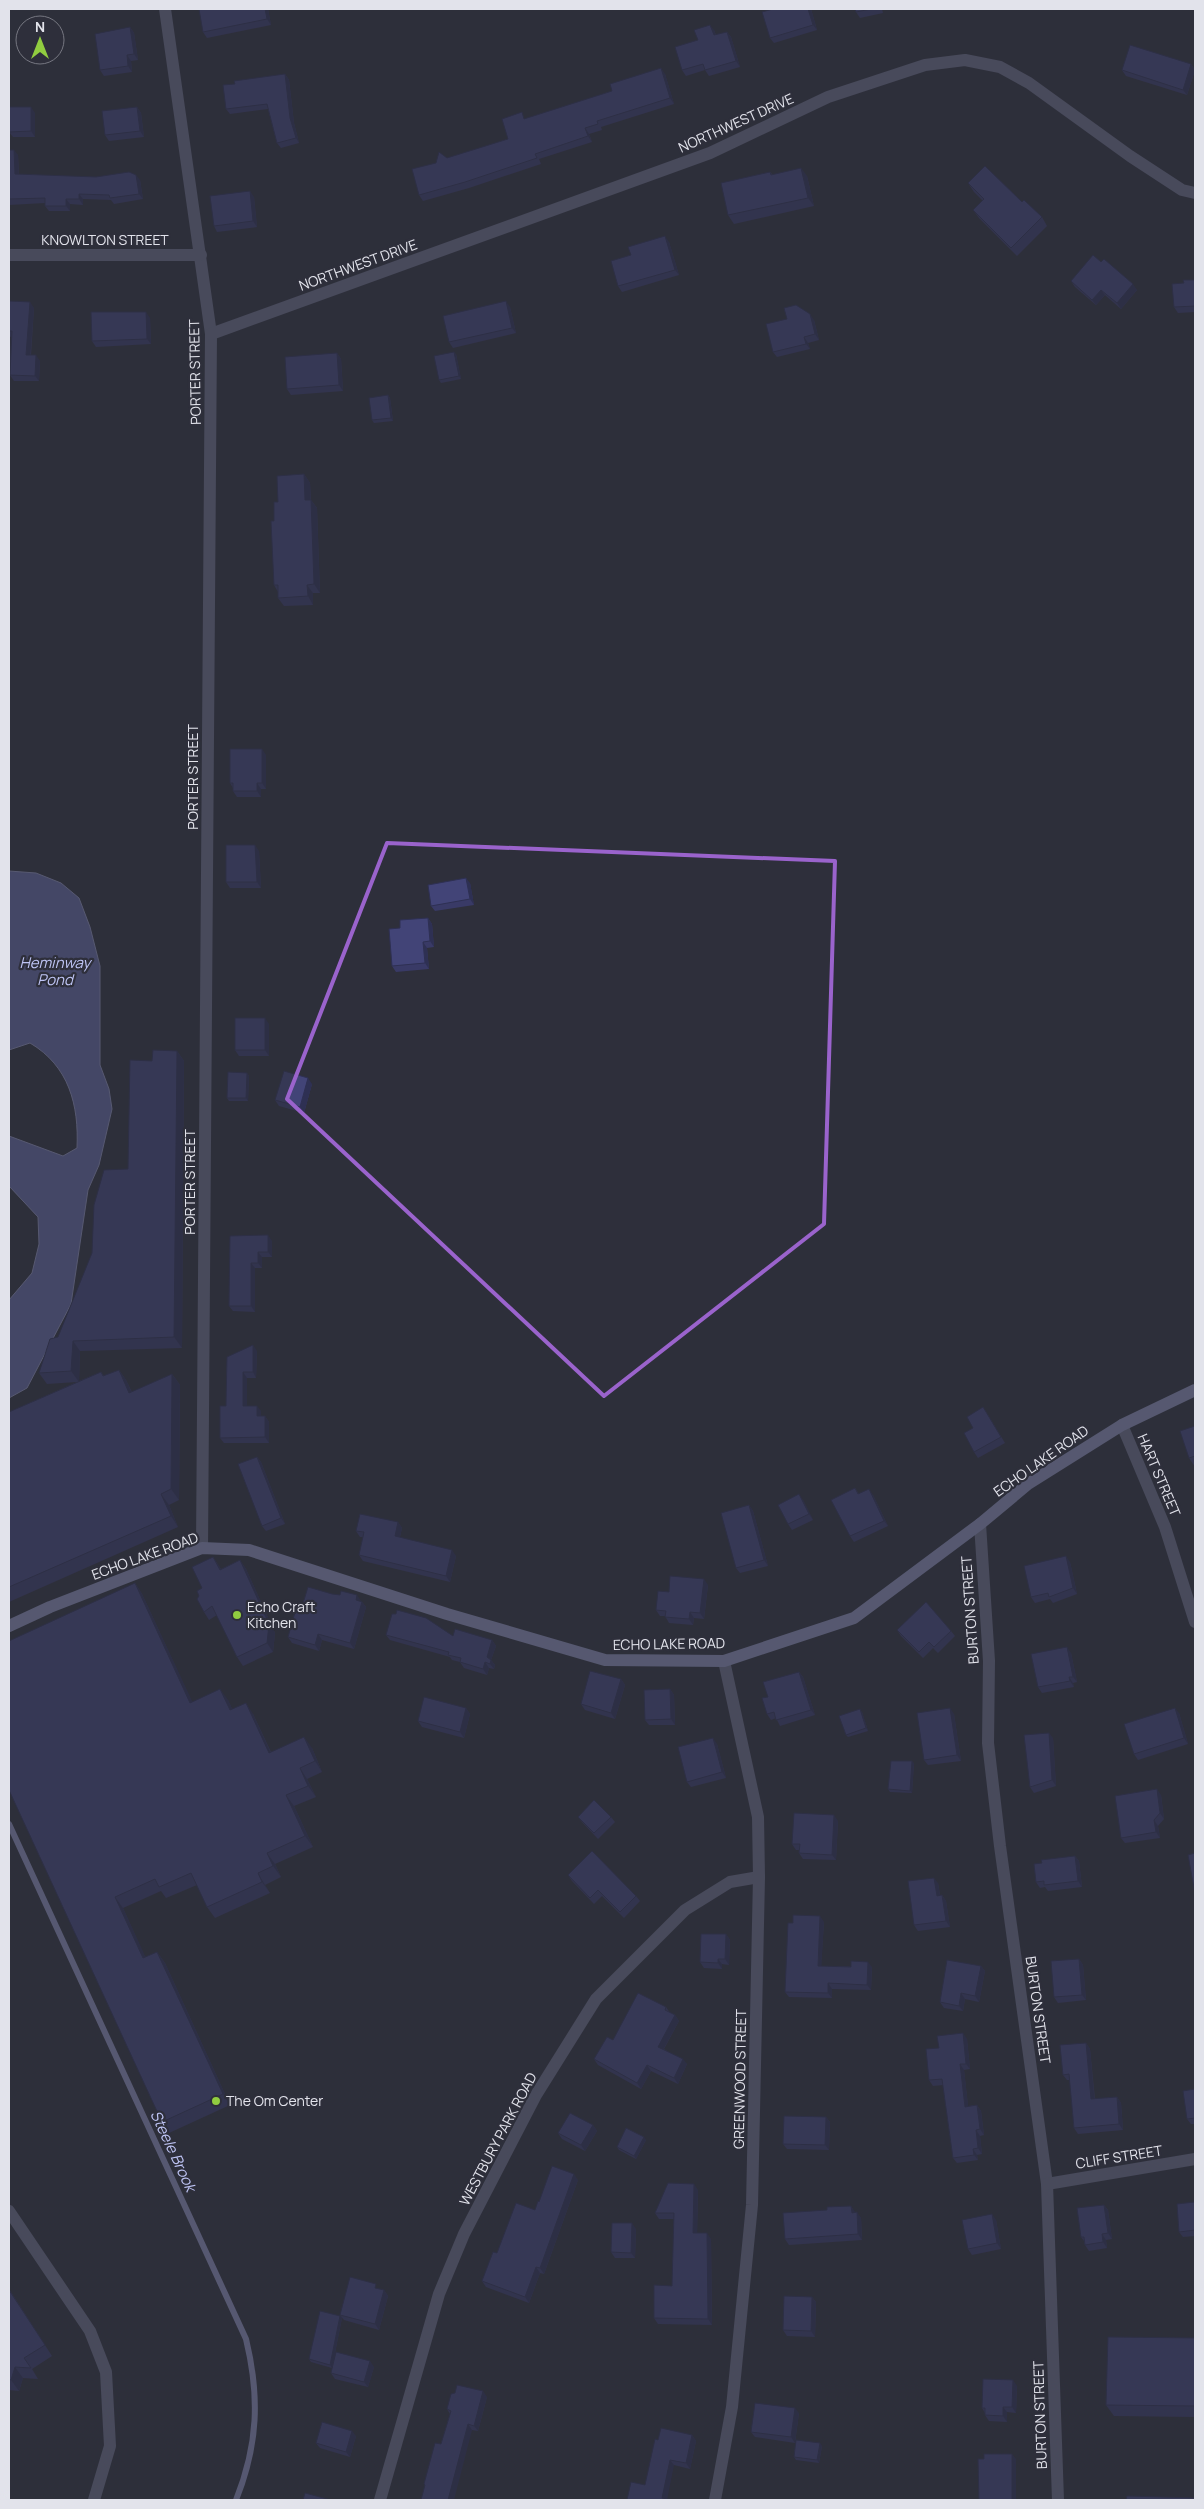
<svg xmlns="http://www.w3.org/2000/svg" width="1204" height="2509" font-family="Manrope,sans-serif">
	<rect width="100%" height="100%" fill="#2e2f3b"/>
	<path fill="#61659b" stroke="#888bb3" d="M9,871L36,873L61,883L79,898L90,927L100,966V1065L109,1089L112,1109L99,1165L88,1190L71,1304L27,1388L9,1398V1300L32,1273L39,1244L38,1217L9,1186V1136L63,1156L77,1148C79,1105 69,1066 30,1043L9,1050Z"/>
	<g fill="none" stroke-linecap="round" stroke-linejoin="round">
		<path stroke="#888bb3" stroke-width="6" d="M9,1824L246,2339C260,2397 258,2445 236,2500"/>
		<g stroke="#686b83" stroke-width="12">
			<path d="M165,9L211,334L202,1548"/>
			<path d="M9,255H201"/>
			<path d="M211,334L710,153L828,97L925,65L965,60L1000,67L1029,83L1130,156L1182,190L1195,193"/>
			<path d="M1122,1425L1165,1527L1195,1622"/>
			<path d="M980,1524L989,1661L988,1743L1000,1846L1047,2184L1058,2500"/>
			<path d="M1047,2184L1195,2159"/>
			<path d="M9,2211L90,2331L106,2372L110,2446L94,2500"/>
			<path d="M380,2500L439,2294L464,2234L536,2095L596,1999L685,1910L730,1882L759,1877"/>
			<path d="M715,2500L732,2407L752,2205L759,1877L758,1817L724,1661"/>
		</g>
		<path stroke="#878bb1" stroke-width="12" d="M9,1626L50,1607L202,1548L249,1550L447,1614L605,1660L724,1661L854,1618L980,1524L1028,1484L1122,1425L1195,1390"/>
	</g>
	<g fill="#393a66">
		<path d="M268,9L271,25L207,38L203,32Z"/>
		<path d="M773,9H811L817,30L774,43L770,38Z"/>
		<path d="M855,9H882L883,13L860,18L856,12Z"/>
		<path d="M130,27L134,33L138,60L131,61L132,72L104,76L100,70Z"/>
		<path d="M714,30L716,35L727,32L731,37L740,67L709,76L705,70L686,76L682,70L698,40Z"/>
		<path d="M1191,64L1195,70L1187,95L1126,76L1122,70Z"/>
		<path d="M285,74L289,80L294,123L299,143L281,148L277,143L268,109L230,114L226,109L235,84Z"/>
		<path d="M665,74L674,104L601,127L602,130L589,134L592,142L539,159L541,164L469,188L423,201L419,195L436,163L508,139L526,119Z"/>
		<path d="M137,107L141,113L144,137L109,141L105,135Z"/>
		<path d="M35,113V137H13L9,132Z"/>
		<path d="M9,150L18,155L19,174L140,180L143,199L114,204L111,200L83,199V205L70,204V211H49L45,206V203L9,205Z"/>
		<path d="M770,172L772,174L807,176L814,206L734,224L728,215Z"/>
		<path d="M968,183L1042,217L1047,226L1017,256L979,218L973,210L983,201L974,192Z"/>
		<path d="M254,197L257,227L217,232L214,226Z"/>
		<path d="M669,242L679,275L622,292L618,286L631,255Z"/>
		<path d="M1101,262L1137,290L1121,309L1105,295L1096,305L1075,287L1071,281Z"/>
		<path d="M1195,280V312L1178,313L1174,307L1184,283Z"/>
		<path d="M9,301L34,308L31,355L40,361L39,381H14L10,375L11,337L9,336Z"/>
		<path d="M510,307L516,333L453,348L449,342Z"/>
		<path d="M150,318L151,344L96,347L92,341Z"/>
		<path d="M814,320L819,340L808,343L810,349L777,357L773,352Z"/>
		<path d="M337,353L341,359L343,391L291,395L287,389Z"/>
		<path d="M456,354L461,379L441,383L439,380Z"/>
		<path d="M388,395L390,398L393,421L374,423L372,420Z"/>
		<path d="M304,474L310,483L311,500L317,508L320,593H313V605L284,606L278,598V592L274,585V521L278,502Z"/>
		<path d="M266,755V789H261V797H237L233,791V788L230,783Z"/>
		<path d="M259,851L261,888H230L226,882Z"/>
		<path d="M470,883L474,905L435,911L431,906Z"/>
		<path d="M428,918L432,924L434,947L427,948L429,969L396,972L392,966L400,928Z"/>
		<path d="M269,1024V1056H239L235,1050Z"/>
		<path d="M177,1051L184,1061L182,1348L80,1351L79,1381L101,1372L104,1376L119,1370L126,1380L132,1392L172,1374L180,1385L179,1500L169,1505L178,1527L9,1602V1412L77,1382L47,1384L39,1373L58,1337L128,1169L152,1061Z"/>
		<path d="M247,1073L249,1076L248,1101H229L227,1098Z"/>
		<path d="M312,1084L304,1113L279,1106L275,1100Z"/>
		<path d="M230,1236L272,1241V1257H262V1268H255V1312L233,1311L229,1306Z"/>
		<path d="M257,1351L256,1378H247V1406L261,1411V1416H265L269,1422V1443H224L220,1438L226,1406L227,1357Z"/>
		<path d="M983,1407L1005,1443L978,1458L974,1452L973,1428Z"/>
		<path d="M1195,1426V1467L1189,1458Z"/>
		<path d="M257,1457L261,1462L285,1524L266,1531L262,1526Z"/>
		<path d="M855,1488L859,1494L873,1495L888,1526L854,1542L850,1536Z"/>
		<path d="M803,1500L813,1520L792,1530L788,1524Z"/>
		<path d="M749,1505L753,1511L768,1566L740,1573L736,1568Z"/>
		<path d="M398,1522L402,1528L400,1537L456,1556L450,1582L363,1561L359,1555L363,1537H360L356,1531Z"/>
		<path d="M213,1557L221,1569L240,1560L246,1569L275,1633L273,1652L243,1666L237,1657L217,1615L209,1620L204,1612L202,1588Z"/>
		<path d="M1070,1562L1077,1594L1053,1603L1050,1599L1035,1603L1031,1597Z"/>
		<path d="M135,1583L142,1594L192,1702L228,1700L232,1709L253,1714L271,1752L312,1748L322,1772L307,1779L316,1797L294,1806L313,1847L275,1864L281,1877L265,1885L270,1893L215,1918L207,1907L197,1885L166,1898L161,1891L123,1908L145,1957L157,1952L165,1963L230,2105L169,2133L162,2122L9,1790Z"/>
		<path d="M708,1585L704,1619L694,1618L693,1625L669,1623L665,1616H660L656,1610L669,1592Z"/>
		<path d="M332,1594L362,1602L366,1607L354,1649L322,1640L319,1651L292,1643L288,1637L301,1610Z"/>
		<path d="M396,1614L453,1636L492,1640L496,1646L491,1660L495,1665L494,1669L489,1668L487,1675L464,1668L460,1662L452,1660L450,1657L390,1640L386,1635Z"/>
		<path d="M897,1630L951,1631L955,1636L938,1653L933,1648L923,1658L901,1636Z"/>
		<path d="M1071,1653L1077,1682L1073,1683L1074,1687L1042,1693L1038,1687Z"/>
		<path d="M799,1672L803,1677L815,1715L780,1726L776,1718L771,1720L767,1714L768,1697Z"/>
		<path d="M621,1679L625,1685L615,1719L585,1710L581,1704Z"/>
		<path d="M670,1689L674,1695L675,1725H649L645,1720Z"/>
		<path d="M466,1708L470,1714L464,1738L422,1727L418,1721Z"/>
		<path d="M862,1712L868,1731L848,1737L846,1735Z"/>
		<path d="M1179,1713L1188,1744L1138,1760L1134,1754Z"/>
		<path d="M954,1714L961,1761L928,1765L924,1760Z"/>
		<path d="M1053,1738L1056,1786L1034,1793L1030,1787Z"/>
		<path d="M717,1744L726,1778L691,1787L687,1782Z"/>
		<path d="M914,1763L912,1793L890,1792L888,1789Z"/>
		<path d="M1161,1795L1164,1819L1158,1826L1160,1838L1125,1843L1121,1838Z"/>
		<path d="M578,1817H611L615,1822L598,1839L582,1822Z"/>
		<path d="M838,1821L836,1860L803,1859L799,1853V1850H796L792,1844Z"/>
		<path d="M1075,1856L1079,1861L1082,1887L1048,1891L1045,1887L1040,1888L1036,1882L1042,1863Z"/>
		<path d="M568,1875L636,1896L640,1901L624,1918L602,1896L594,1904L572,1881Z"/>
		<path d="M938,1883L940,1895H942L946,1901L950,1927L918,1931L914,1925Z"/>
		<path d="M824,1922L821,1966L872,1967L871,1990L832,1989V1998L789,1997L785,1992L793,1923Z"/>
		<path d="M726,1934L730,1940L729,1965L722,1964V1969L704,1968L700,1962Z"/>
		<path d="M1079,1959L1083,1965L1086,2000L1058,2003L1054,1997Z"/>
		<path d="M981,1966L985,1971L979,2002L965,1999L963,2011L944,2008L940,2002Z"/>
		<path d="M666,2007L670,2013L675,2015L679,2021L664,2049L687,2064L678,2084L651,2071L641,2089L598,2065L594,2059L613,2040Z"/>
		<path d="M967,2039L970,2069L964,2070L968,2106L977,2105L981,2111L984,2135L980,2136L982,2154L977,2155L978,2160L957,2163L953,2158L943,2085L933,2086L929,2080Z"/>
		<path d="M1086,2043L1090,2049L1095,2099L1117,2097L1121,2103L1123,2130L1078,2134L1074,2128L1070,2080H1067L1063,2075Z"/>
		<path d="M1195,2089V2124H1191L1187,2119Z"/>
		<path d="M826,2117L830,2122L829,2150L787,2149L783,2144Z"/>
		<path d="M593,2125L597,2131L585,2151L562,2139L558,2133Z"/>
		<path d="M646,2140L636,2159L619,2150L617,2147Z"/>
		<path d="M578,2180L544,2274L540,2273L529,2303L486,2287L482,2281L497,2253L535,2210L539,2202Z"/>
		<path d="M698,2190L697,2233L711,2239L712,2325L658,2324L654,2318L672,2286L674,2219H659L655,2213Z"/>
		<path d="M1195,2202V2236L1183,2237L1179,2232Z"/>
		<path d="M1104,2205L1108,2210L1112,2239L1106,2240L1107,2248L1089,2251L1085,2245L1084,2241L1081,2237Z"/>
		<path d="M851,2206L855,2213L861,2218L862,2240L789,2245L785,2239Z"/>
		<path d="M996,2220L1001,2249L972,2255L968,2249Z"/>
		<path d="M636,2229L635,2258H615L611,2252Z"/>
		<path d="M9,2289L52,2356L32,2369L38,2379L23,2378L19,2391L9,2390Z"/>
		<path d="M379,2289L384,2290L388,2296L379,2330L344,2320L340,2315Z"/>
		<path d="M812,2297L816,2302L815,2337L787,2336L783,2330Z"/>
		<path d="M340,2316L342,2318L332,2368L311,2362L309,2359Z"/>
		<path d="M1195,2338V2417L1114,2416L1106,2405Z"/>
		<path d="M374,2367L368,2387L335,2379L331,2373Z"/>
		<path d="M1017,2386L1016,2413L1007,2412V2422L989,2421L985,2415V2413L982,2408Z"/>
		<path d="M487,2397L478,2431L472,2430L425,2486L424,2484L441,2444L450,2414L447,2409Z"/>
		<path d="M799,2413L795,2443L755,2437L751,2432Z"/>
		<path d="M692,2435L696,2441L690,2469L674,2465L645,2485L658,2440Z"/>
		<path d="M356,2436L350,2457L320,2448L316,2443Z"/>
		<path d="M822,2446L819,2463L796,2460L794,2457Z"/>
	</g>
	<g fill="#2e3053">
		<path d="M265,9H268L271,25L267,19Z"/>
		<path d="M808,9H811L817,30L813,25Z"/>
		<path d="M710,25L714,30L718,41L714,35Z"/>
		<path d="M130,27L134,33L138,60L134,54Z"/>
		<path d="M727,32L731,37L740,67L736,61Z"/>
		<path d="M127,55L131,61L132,72L128,66Z"/>
		<path d="M1191,64L1195,70L1187,95L1183,90Z"/>
		<path d="M661,68L665,74L674,104L670,98Z"/>
		<path d="M285,74L289,80L294,123L299,143L296,138L290,118Z"/>
		<path d="M31,107L35,113V137L31,131Z"/>
		<path d="M137,107L141,113L144,137L140,131Z"/>
		<path d="M585,128L589,134L592,142L588,136Z"/>
		<path d="M14,150L18,155L19,179L15,174Z"/>
		<path d="M801,168L807,176L814,206L808,198Z"/>
		<path d="M136,175L140,180L143,199L139,194Z"/>
		<path d="M250,191L254,197L257,227L253,221Z"/>
		<path d="M79,194L83,199V205L79,199Z"/>
		<path d="M66,199L70,204V211L66,206Z"/>
		<path d="M665,236L669,242L679,275L675,270Z"/>
		<path d="M1133,284L1137,290L1121,309L1117,303Z"/>
		<path d="M1101,290L1105,295L1096,305L1092,300Z"/>
		<path d="M506,301L510,307L516,333L512,328Z"/>
		<path d="M30,302L34,308L30,360L26,355Z"/>
		<path d="M146,312L150,318L151,344L147,339Z"/>
		<path d="M810,314L814,320L819,340L815,334Z"/>
		<path d="M804,337L808,343L810,349L806,344Z"/>
		<path d="M454,352L456,354L461,379L459,376Z"/>
		<path d="M337,353L341,359L343,391L339,385Z"/>
		<path d="M36,355L40,361L39,381L35,376Z"/>
		<path d="M388,395L390,398L393,421L391,418Z"/>
		<path d="M304,474L310,483L311,509L305,500Z"/>
		<path d="M311,500L317,508L320,593L314,584Z"/>
		<path d="M307,585L313,593V605L308,596Z"/>
		<path d="M262,749L266,755V789L262,783Z"/>
		<path d="M257,783L261,789V797L257,791Z"/>
		<path d="M255,845L259,851L261,888L257,882Z"/>
		<path d="M466,878L470,883L474,905L470,899Z"/>
		<path d="M428,918L432,924L434,947L430,941Z"/>
		<path d="M423,942L427,948L429,969L425,963Z"/>
		<path d="M265,1018L269,1024V1056L265,1050Z"/>
		<path d="M177,1051L184,1061L182,1348L174,1337Z"/>
		<path d="M247,1073L249,1076L248,1101L246,1098Z"/>
		<path d="M308,1078L312,1084L304,1113L300,1107Z"/>
		<path d="M268,1235L272,1241V1257L268,1252Z"/>
		<path d="M258,1252L262,1257V1268L258,1263Z"/>
		<path d="M251,1263L255,1268V1312L251,1306Z"/>
		<path d="M73,1341L80,1351L79,1382L71,1371Z"/>
		<path d="M253,1345L257,1351L256,1378L253,1372Z"/>
		<path d="M119,1370L126,1380L137,1404L129,1393Z"/>
		<path d="M243,1372L247,1378V1411L243,1406Z"/>
		<path d="M172,1374L180,1385L179,1500L171,1489Z"/>
		<path d="M257,1406L261,1411V1422L257,1416Z"/>
		<path d="M265,1416L269,1422V1443L265,1437Z"/>
		<path d="M257,1457L261,1462L285,1524L281,1518Z"/>
		<path d="M869,1489L873,1495L888,1526L884,1521Z"/>
		<path d="M161,1494L169,1505L178,1527L171,1516Z"/>
		<path d="M799,1494L803,1500L813,1520L809,1514Z"/>
		<path d="M749,1505L753,1511L768,1566L764,1560Z"/>
		<path d="M398,1522L402,1528L399,1541L395,1536Z"/>
		<path d="M452,1550L456,1556L450,1582L446,1576Z"/>
		<path d="M1066,1556L1070,1562L1077,1594L1073,1588Z"/>
		<path d="M213,1557L219,1566L226,1578L220,1570Z"/>
		<path d="M240,1560L246,1569L275,1633L273,1652L267,1643Z"/>
		<path d="M704,1579L708,1585L704,1619L700,1613Z"/>
		<path d="M135,1583L142,1594L198,1714L190,1703Z"/>
		<path d="M357,1595L361,1601L356,1600Z"/>
		<path d="M362,1602L366,1607L354,1649L350,1643Z"/>
		<path d="M690,1612L694,1618L693,1625L689,1619Z"/>
		<path d="M318,1634L322,1640L319,1651L315,1645Z"/>
		<path d="M492,1640L496,1646L491,1660L495,1665L494,1669L490,1664L487,1657Z"/>
		<path d="M1067,1647L1071,1653L1077,1682L1073,1677Z"/>
		<path d="M485,1662L489,1668L487,1675L483,1669Z"/>
		<path d="M799,1672L803,1677L815,1715L811,1710Z"/>
		<path d="M1069,1677L1073,1683L1074,1687L1070,1681Z"/>
		<path d="M621,1679L625,1685L615,1719L611,1713Z"/>
		<path d="M220,1689L228,1700L238,1721L230,1710Z"/>
		<path d="M670,1689L674,1695L675,1725L671,1719Z"/>
		<path d="M246,1703L253,1714L276,1764L269,1753Z"/>
		<path d="M466,1708L470,1714L464,1738L460,1732Z"/>
		<path d="M950,1708L954,1714L961,1761L957,1755Z"/>
		<path d="M1175,1708L1179,1713L1188,1744L1184,1738Z"/>
		<path d="M860,1709L862,1712L868,1731L866,1728Z"/>
		<path d="M1049,1733L1053,1738L1056,1786L1052,1780Z"/>
		<path d="M304,1737L312,1748L322,1772L315,1761Z"/>
		<path d="M713,1738L717,1744L726,1778L722,1772Z"/>
		<path d="M912,1761L914,1763L912,1793L910,1791Z"/>
		<path d="M300,1768L307,1779L316,1797L308,1786Z"/>
		<path d="M1157,1789L1161,1795L1164,1819L1160,1813Z"/>
		<path d="M286,1795L294,1806L313,1847L305,1836Z"/>
		<path d="M834,1815L838,1821L836,1860L832,1855Z"/>
		<path d="M1154,1820L1158,1826L1160,1838L1156,1832Z"/>
		<path d="M267,1853L275,1864L281,1877L273,1866Z"/>
		<path d="M1075,1856L1079,1861L1082,1887L1078,1881Z"/>
		<path d="M258,1873L265,1885L270,1893L262,1882Z"/>
		<path d="M934,1878L938,1883L941,1901L937,1896Z"/>
		<path d="M942,1895L946,1901L950,1927L946,1921Z"/>
		<path d="M115,1897L123,1908L151,1969L143,1958Z"/>
		<path d="M820,1916L824,1922L821,1971L818,1966Z"/>
		<path d="M726,1934L730,1940L729,1965L725,1959Z"/>
		<path d="M157,1952L165,1963L230,2105L223,2094Z"/>
		<path d="M718,1959L722,1964V1969L718,1963Z"/>
		<path d="M1079,1959L1083,1965L1086,2000L1082,1995Z"/>
		<path d="M868,1962L872,1967L871,1990L867,1985Z"/>
		<path d="M981,1966L985,1971L979,2002L975,1996Z"/>
		<path d="M828,1983L832,1989V1998L828,1993Z"/>
		<path d="M961,1993L965,1999L963,2011L959,2006Z"/>
		<path d="M675,2015L679,2021L662,2052L658,2047Z"/>
		<path d="M963,2033L967,2039L970,2069L966,2064Z"/>
		<path d="M1086,2043L1090,2049L1095,2105L1091,2099Z"/>
		<path d="M683,2059L687,2064L678,2084L674,2078Z"/>
		<path d="M960,2064L964,2070L969,2113L965,2107Z"/>
		<path d="M647,2065L651,2071L641,2089L637,2083Z"/>
		<path d="M1117,2097L1121,2103L1123,2130L1119,2124Z"/>
		<path d="M977,2105L981,2111L984,2135L980,2129Z"/>
		<path d="M826,2117L830,2122L829,2150L825,2145Z"/>
		<path d="M593,2125L597,2131L585,2151L581,2145Z"/>
		<path d="M976,2130L980,2136L982,2154L978,2148Z"/>
		<path d="M644,2137L646,2140L636,2159L634,2156Z"/>
		<path d="M973,2149L977,2155L978,2160L974,2155Z"/>
		<path d="M574,2174L578,2180L544,2274L540,2268Z"/>
		<path d="M694,2184L698,2190L697,2239L693,2233Z"/>
		<path d="M1104,2205L1108,2210L1112,2239L1108,2233Z"/>
		<path d="M851,2206L855,2212L856,2218L852,2213Z"/>
		<path d="M857,2212L861,2218L862,2240L858,2234Z"/>
		<path d="M992,2214L996,2220L1001,2249L997,2243Z"/>
		<path d="M632,2223L636,2229L635,2258L631,2253Z"/>
		<path d="M707,2233L711,2239L712,2325L708,2319Z"/>
		<path d="M1102,2234L1106,2240L1107,2248L1103,2242Z"/>
		<path d="M536,2267L540,2273L529,2303L525,2297Z"/>
		<path d="M384,2290L388,2296L379,2330L375,2324Z"/>
		<path d="M812,2297L816,2302L815,2337L811,2331Z"/>
		<path d="M340,2316L342,2318L332,2368L330,2365Z"/>
		<path d="M370,2361L374,2367L368,2387L364,2382Z"/>
		<path d="M15,2367L23,2378L19,2391L11,2380Z"/>
		<path d="M1013,2380L1017,2386L1016,2413L1012,2407Z"/>
		<path d="M483,2391L487,2397L478,2431L474,2426Z"/>
		<path d="M1003,2407L1007,2412V2422L1003,2416Z"/>
		<path d="M795,2408L799,2413L795,2443L791,2437Z"/>
		<path d="M468,2424L472,2430L454,2500H448Z"/>
		<path d="M352,2431L356,2436L350,2457L346,2452Z"/>
		<path d="M692,2435L696,2441L690,2469L686,2463Z"/>
		<path d="M820,2443L822,2446L819,2463L817,2460Z"/>
		<path d="M1012,2454L1016,2459V2500H1012Z"/>
		<path d="M670,2460L674,2465L667,2500L662,2498Z"/>
	</g>
	<g fill="#424477" stroke="#2e3053">
		<path d="M199,9H265L267,19L203,32Z"/>
		<path d="M773,9H808L813,25L770,38L762,12Z"/>
		<path d="M855,9H871L856,12Z"/>
		<path d="M710,25L714,35L727,32L736,61L705,70L703,64L682,70L675,47L698,40L694,30Z"/>
		<path d="M130,27L134,54L127,55L128,66L100,70L95,34Z"/>
		<path d="M1130,45L1191,64L1183,90L1122,70Z"/>
		<path d="M661,68L670,98L597,121L598,124L585,128L588,136L535,154L537,158L465,182L419,195L412,169L436,163L439,152L447,158L508,139L502,119L522,112L524,119L612,91L610,84Z"/>
		<path d="M285,74L290,118L296,138L277,143L267,104L226,109L223,85L235,84L234,81Z"/>
		<path d="M9,107H31V131L9,132Z"/>
		<path d="M137,107L140,131L105,135L102,111Z"/>
		<path d="M9,150H14L15,174L96,177L129,172L136,175L139,194L110,198L109,195L79,194V199H66V206H45V198L9,199Z"/>
		<path d="M985,166L1022,202L1024,200L1042,217L1011,248L973,210L984,199L968,183Z"/>
		<path d="M801,168L808,198L728,215L721,183L770,172L771,175Z"/>
		<path d="M250,191L253,221L214,226L210,196Z"/>
		<path d="M665,236L675,270L618,286L611,261L631,255L628,247Z"/>
		<path d="M1093,255L1101,262L1104,259L1133,284L1117,303L1101,290L1092,300L1071,281Z"/>
		<path d="M1183,280H1195V306L1174,307L1172,284L1184,283Z"/>
		<path d="M9,301L30,302L26,355H36L35,376L10,375L12,331H9Z"/>
		<path d="M506,301L512,328L449,342L443,316Z"/>
		<path d="M796,305L810,314L815,334L804,337L806,344L773,352L766,324L787,319L784,308Z"/>
		<path d="M91,312H146L147,339L92,341Z"/>
		<path d="M454,352L459,376L439,380L434,356Z"/>
		<path d="M337,353L339,385L287,389L285,357Z"/>
		<path d="M388,395L391,418L372,420L369,398Z"/>
		<path d="M304,474L305,500H311L314,584L307,585L308,596L278,598V585H274L271,521H274V502H278L277,476Z"/>
		<path d="M230,749H262V783H257V791H233V783H230Z"/>
		<path d="M226,845H255L257,882H226Z"/>
		<path d="M466,878L470,899L431,906L428,885Z"/>
		<path d="M428,918L430,941L423,942L425,963L392,966L389,929L400,928V920Z"/>
		<rect x="235" y="1018" width="30" height="32"/>
		<path d="M153,1050L177,1051L174,1337L73,1341L71,1371L39,1373L50,1339L58,1337L92,1253L94,1205L104,1170L128,1169L130,1060L152,1061Z"/>
		<path d="M284,1071L308,1078L300,1107L275,1100Z"/>
		<path d="M228,1072L247,1073L246,1098H227Z"/>
		<path d="M268,1235V1252H258V1263H251V1306H229L230,1236Z"/>
		<path d="M253,1345V1372H243V1406H257V1416H265V1437L220,1438V1406H226L227,1357Z"/>
		<path d="M119,1370L129,1393L172,1374L171,1489L161,1494L171,1516L9,1587V1412L101,1372L103,1376Z"/>
		<path d="M983,1407L1001,1437L974,1452L964,1433L973,1428L967,1417Z"/>
		<path d="M1195,1426V1456L1189,1458L1180,1431Z"/>
		<path d="M257,1457L281,1518L262,1526L238,1464Z"/>
		<path d="M855,1488L858,1494L869,1489L884,1521L850,1536L831,1500Z"/>
		<path d="M799,1494L809,1514L788,1524L778,1505Z"/>
		<path d="M749,1505L764,1560L736,1568L721,1513Z"/>
		<path d="M360,1514L398,1522L395,1536L452,1550L446,1576L359,1555L364,1532L356,1531Z"/>
		<path d="M1066,1556L1073,1588L1049,1597L1048,1593L1031,1597L1024,1566Z"/>
		<path d="M213,1557L220,1570L240,1560L269,1624L267,1643L237,1657L212,1606L204,1612L197,1599L199,1596L197,1591L202,1588L192,1567Z"/>
		<path d="M670,1576L704,1579L700,1613L690,1612L689,1619L665,1617L666,1611L656,1610L658,1591L669,1592Z"/>
		<path d="M135,1583L190,1703L220,1689L230,1710L246,1703L269,1753L304,1737L315,1761L300,1768L308,1786L286,1795L305,1836L267,1853L273,1866L258,1873L262,1882L207,1907L191,1873L159,1887L155,1879L115,1897L143,1958L157,1952L223,2094L162,2122L9,1790V1641Z"/>
		<path d="M308,1587L332,1594L340,1595L341,1591L357,1595L356,1600L362,1602L350,1643L318,1634L315,1645L288,1637L296,1609L301,1610Z"/>
		<path d="M926,1602L951,1631L934,1647L929,1642L919,1652L897,1630Z"/>
		<path d="M397,1610L426,1618L453,1636L455,1629L492,1640L487,1657L491,1660L490,1664L485,1662L483,1669L460,1662L461,1658L448,1655L449,1652L386,1635L392,1614H396Z"/>
		<path d="M1067,1647L1073,1677H1069L1070,1681L1038,1687L1031,1654Z"/>
		<path d="M590,1671L621,1679L611,1713L581,1704Z"/>
		<path d="M799,1672L811,1710L776,1720L774,1712L767,1714L762,1698L768,1697L763,1682Z"/>
		<path d="M670,1689L671,1719L645,1720L644,1690Z"/>
		<path d="M424,1697L466,1708L460,1732L418,1721Z"/>
		<path d="M950,1708L957,1755L924,1760L917,1713Z"/>
		<path d="M1175,1708L1184,1738L1134,1754L1124,1724Z"/>
		<path d="M860,1709L866,1728L846,1735L839,1716Z"/>
		<path d="M1049,1733L1052,1780L1030,1787L1024,1735Z"/>
		<path d="M713,1738L722,1772L687,1782L678,1747Z"/>
		<path d="M891,1761H912L910,1791L888,1789Z"/>
		<path d="M1157,1789L1160,1813L1154,1820L1156,1832L1121,1838L1115,1796Z"/>
		<path d="M594,1800L611,1817L594,1833L578,1817Z"/>
		<path d="M794,1813L834,1815L832,1855L799,1853L800,1844H792Z"/>
		<path d="M592,1851L636,1896L620,1912L598,1890L590,1898L568,1875Z"/>
		<path d="M1195,1853V1893L1188,1855Z"/>
		<path d="M1075,1856L1078,1881L1044,1885V1881L1036,1882L1034,1864L1042,1863L1041,1860Z"/>
		<path d="M934,1878L937,1896L942,1895L946,1921L914,1925L908,1881Z"/>
		<path d="M793,1915L820,1916L818,1966L851,1967V1961L868,1962L867,1985L828,1983V1993L785,1992L788,1923H793Z"/>
		<path d="M701,1934H726L725,1959H718V1963L700,1962Z"/>
		<path d="M1079,1959L1082,1995L1054,1997L1051,1961Z"/>
		<path d="M947,1960L981,1966L975,1996L961,1993L959,2006L940,2002Z"/>
		<path d="M638,1993L666,2007L665,2010L675,2015L658,2047L683,2059L674,2078L647,2065L637,2083L594,2059L607,2037L613,2040Z"/>
		<path d="M963,2033L966,2064H960L965,2107L977,2105L980,2129L976,2130L978,2148L973,2149L974,2155L953,2158L942,2079L929,2080L926,2049L939,2048L937,2036Z"/>
		<path d="M1086,2043L1091,2099L1117,2097L1119,2124L1074,2128L1069,2074L1063,2075L1060,2045Z"/>
		<path d="M1195,2089V2118L1187,2119L1183,2091Z"/>
		<path d="M570,2113L593,2125L581,2145L558,2133Z"/>
		<path d="M784,2116L826,2117L825,2145L783,2144Z"/>
		<path d="M626,2128L644,2137L634,2156L617,2147Z"/>
		<path d="M552,2166L574,2174L540,2268L536,2267L525,2297L482,2281L493,2252L497,2253L516,2203L535,2210L538,2201L539,2202Z"/>
		<path d="M668,2183L694,2184L693,2233H707L708,2319L654,2318V2285L672,2286L674,2213H655Z"/>
		<path d="M1195,2202V2230L1179,2232L1177,2204Z"/>
		<path d="M1104,2205L1108,2233L1102,2234L1103,2242L1085,2245L1084,2237H1081L1077,2208Z"/>
		<path d="M851,2206L852,2213L857,2212L858,2234L785,2239L783,2213L827,2210V2207Z"/>
		<path d="M992,2214L997,2243L968,2249L962,2220Z"/>
		<path d="M612,2223H632L631,2253L611,2252Z"/>
		<path d="M350,2277L376,2284L375,2288L384,2290L375,2324L340,2315Z"/>
		<path d="M9,2290L45,2345L24,2358L31,2368L15,2367L11,2380L9,2379Z"/>
		<path d="M784,2296L812,2297L811,2331L783,2330Z"/>
		<path d="M320,2311L340,2316L330,2365L309,2359Z"/>
		<path d="M1108,2337L1195,2338V2406L1106,2405Z"/>
		<path d="M336,2352L370,2361L364,2382L331,2373Z"/>
		<path d="M983,2379L1013,2380L1012,2407H1003V2416L985,2415V2408H982Z"/>
		<path d="M457,2385L483,2391L474,2426L468,2424L448,2500H421L425,2485L424,2484L435,2443L441,2444L451,2411L447,2409L451,2394L455,2393Z"/>
		<path d="M755,2403L795,2408L791,2437L751,2432Z"/>
		<path d="M322,2422L352,2431L346,2452L316,2443Z"/>
		<path d="M661,2428L692,2435L686,2463L670,2460L662,2498L673,2500H627L631,2482L645,2485L655,2439L658,2440Z"/>
		<path d="M796,2440L820,2443L817,2460L794,2457Z"/>
		<path d="M984,2454H1012V2500H979L978,2459H984Z"/>
		<path d="M305,2493L331,2500H303Z"/>
		<path d="M1127,2496L1195,2498V2500H1126Z"/>
	</g>
	<path d="M0 0H1204V2509H0ZM387,843L835,861L824,1224L604,1396L287,1099Z" fill="#2e2f3b" fill-opacity=".55" fill-rule="evenodd"/>
	<path fill="none" stroke="#9a63cc" stroke-width="4" stroke-linejoin="round" d="M387,843L835,861L824,1224L604,1396L287,1099Z"/>
	<g fill="#91cd40" stroke="#2e2f3b" stroke-width="2">
		<circle cx="237" cy="1615" r="5"/>
		<circle cx="216" cy="2101" r="5"/>
	</g>
	<g text-anchor="middle" stroke-width="4.5" stroke-linejoin="round" paint-order="stroke">
		<g font-size="14" fill="#e2e3eb" stroke="#2e2f3b">
			<text transform="translate(736 123) rotate(-24)" y="5">NORTHWEST DRIVE</text>
			<text x="105" y="245">KNOWLTON STREET</text>
			<text transform="translate(358 265) rotate(-20)" y="5">NORTHWEST DRIVE</text>
			<text transform="translate(195 372) rotate(-91)" y="5">PORTER STREET</text>
			<text transform="translate(193 777) rotate(-90)" y="5">PORTER STREET</text>
			<text transform="translate(190 1182) rotate(-90)" y="5">PORTER STREET</text>
			<text transform="translate(1041 1461) rotate(-35)" y="5">ECHO LAKE ROAD</text>
			<text transform="translate(1159 1475) rotate(67)" y="5">HART STREET</text>
			<text transform="translate(145 1556) rotate(-20)" y="5">ECHO LAKE ROAD</text>
			<text transform="translate(970 1610) rotate(-94)" y="5">BURTON STREET</text>
			<text transform="translate(669 1644) rotate(-1)" y="5">ECHO LAKE ROAD</text>
			<text transform="translate(1038 2010) rotate(82)" y="5">BURTON STREET</text>
			<text transform="translate(740 2079) rotate(-89)" y="5">GREENWOOD STREET</text>
			<text transform="translate(498 2139) rotate(-62)" y="5">WESTBURY PARK ROAD</text>
			<text transform="translate(1119 2157) rotate(-9)" y="5">CLIFF STREET</text>
			<text transform="translate(1040 2415) rotate(-92)" y="5">BURTON STREET</text>
		</g>
		<g font-size="14" fill="#e2e3eb" stroke="#2e2f3b" text-anchor="start">
			<text x="247" y="1612">Echo Craft<tspan x="247" dy="16">Kitchen</tspan></text>
			<text x="226" y="2106">The Om Center</text>
		</g>
		<g font-size="15" font-style="italic" fill="#bec4f4" stroke="#2e2f3b">
			<text x="55" y="968">Heminway<tspan x="55" dy="17">Pond</tspan></text>
			<text transform="translate(173 2151) rotate(65)" y="5">Steele Brook</text>
		</g>
	</g>
	<rect width="1204" height="2509" fill="none" stroke="#e2e3eb" stroke-width="20"/>
	<g transform="translate(40 40)"><circle r="24" fill="#2e2f3b" stroke="#767781"/>
	<path d="M0-4L9 19L0 12L-9 19Z" fill="#91cd40"/>
	<text y="-8" font-size="14" font-weight="bold" text-anchor="middle" fill="#e2e3eb">N</text>
	</g>
</svg>
